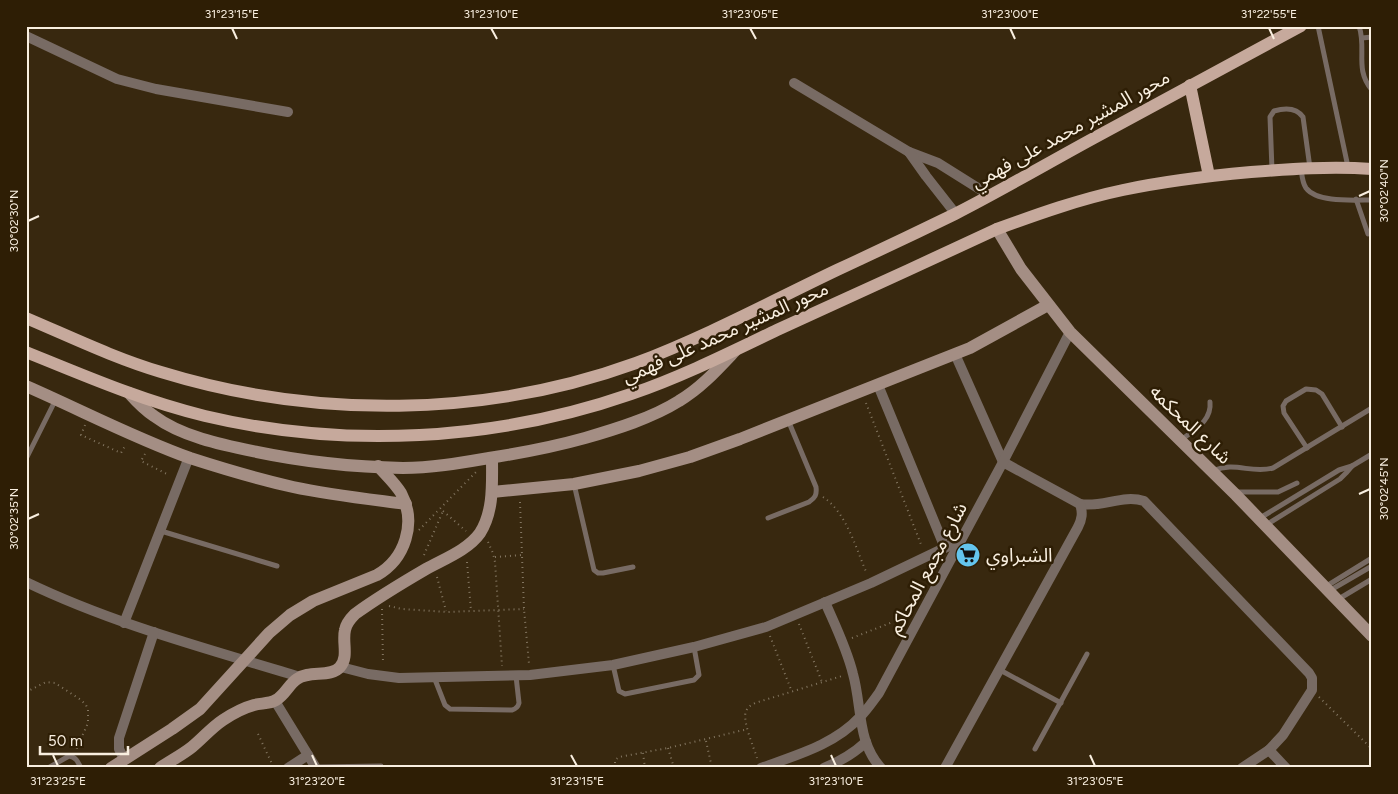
<svg xmlns="http://www.w3.org/2000/svg" width="1398" height="794" font-family="Figtree,'Noto Sans Arabic',sans-serif">
	<rect width="100%" height="100%" fill="#38280f"/>
	<g fill="none" stroke-linecap="round" stroke-linejoin="round">
		<g stroke="#837661" stroke-width="2" stroke-dasharray="1 4" stroke-linecap="butt">
			<path d="M866,403L922,547"/>
			<path d="M85,425L81,435L121,453L125,446"/>
			<path d="M145,454L141,461L169,475"/>
			<path d="M823,497C847,513 856,549 867,574"/>
			<path d="M520,502L524,609L529,664"/>
			<path d="M443,511L466,531"/>
			<path d="M419,530L476,472"/>
			<path d="M488,542L493,553L495,562L502,666"/>
			<path d="M424,555L443,511"/>
			<path d="M495,557L522,555"/>
			<path d="M467,562L471,611"/>
			<path d="M437,577L446,611"/>
			<path d="M389,606L402,609L447,612L524,609"/>
			<path d="M382,609L383,664"/>
			<path d="M799,624L822,682"/>
			<path d="M770,636L792,692"/>
			<path d="M852,638L908,616"/>
			<path d="M26,692L46,682L55,683L81,700L86,705L88,710V723L76,750"/>
			<path d="M1319,697L1372,749"/>
			<path d="M258,734L274,768"/>
			<path d="M706,741L712,768"/>
			<path d="M668,748L674,768"/>
			<path d="M643,753L645,768"/>
			<path d="M757,758C754,748 742,721 746,711C748,707 751,705 755,703L842,676"/>
			<path d="M615,768V760L619,757L668,748L748,729"/>
		</g>
		<g stroke="#786b64" stroke-width="5">
			<path d="M1318,26L1348,167"/>
			<path d="M1359,26C1367,49 1354,69 1372,90"/>
			<path d="M1362,38L1372,37"/>
			<path d="M1301,168C1302,175 1302,182 1306,188C1317,203 1354,200 1372,200"/>
			<path d="M1272,170L1270,117L1274,111C1284,108 1296,107 1303,117L1310,168"/>
			<path d="M1356,199L1368,234"/>
			<path d="M1181,440C1194,430 1212,421 1210,402"/>
			<path d="M1307,448L1284,413L1283,406L1286,401L1306,389L1316,390L1322,394L1342,427"/>
			<path d="M26,459L56,399"/>
			<path d="M1213,471C1235,461 1251,474 1273,468L1372,408"/>
			<path d="M574,484L594,570L598,573H603L633,567"/>
			<path d="M1236,492H1278L1297,483"/>
			<path d="M768,518L809,502C815,498 817,495 816,487L788,420"/>
			<path d="M1260,518L1339,470L1352,466L1372,454"/>
			<path d="M1266,525L1340,479L1346,473L1352,466"/>
			<path d="M161,531L277,566"/>
			<path d="M1325,587L1372,558"/>
			<path d="M1329,591L1372,566"/>
			<path d="M1337,600L1372,579"/>
			<path d="M613,665L619,691L625,694L694,680L699,675L694,647"/>
			<path d="M1000,670L1061,703"/>
			<path d="M434,677L445,705L450,709L512,710C516,709 518,707 519,703L516,676"/>
			<path d="M1035,749L1087,654"/>
			<path d="M316,767L381,766"/>
			<path d="M48,768L69,756C76,757 78,762 81,768"/>
		</g>
		<g stroke="#786b64" stroke-width="10">
			<path d="M26,36L117,79L156,89L288,112"/>
			<path d="M794,83L909,152L938,163L989,195"/>
			<path d="M909,152L926,176L955,213"/>
			<path d="M955,354L1003,462L1080,504C1102,508 1123,494 1144,501L1309,673L1312,678V690L1283,735L1269,750L1242,768"/>
			<path d="M878,385L945,548"/>
			<path d="M26,582C113,624 208,649 300,677"/>
			<path d="M825,602C835,625 847,649 853,674C862,706 857,742 881,768"/>
			<path d="M124,623L189,457"/>
			<path d="M341,667L368,674L399,678L530,675L613,665L694,647L766,627L871,583L961,540"/>
			<path d="M275,701L316,768"/>
			<path d="M1269,750L1286,768"/>
			<path d="M124,759L119,749V738L154,632"/>
			<path d="M288,768L308,755"/>
			<path d="M761,768C796,755 834,745 860,717C867,710 873,701 879,693L1003,462L1070,332"/>
			<path d="M824,768C839,762 853,754 866,742"/>
			<path d="M945,768L1078,527C1082,519 1083,513 1080,504"/>
		</g>
		<g stroke="#a48e84" stroke-width="12">
			<path d="M997,229L1021,269L1070,332L1236,495L1372,636"/>
			<path d="M26,386C81,410 134,438 190,458C224,469 258,479 293,487C330,495 368,499 406,504"/>
			<path d="M129,393C137,402 145,410 154,416C182,437 223,445 257,452C305,462 353,467 403,468C432,468 460,463 489,458C521,453 553,447 585,438C616,429 652,418 679,401C701,388 718,369 735,351"/>
			<path d="M492,492L574,484L639,471L690,457L740,439L970,348L1048,305"/>
			<path d="M111,768L172,729L200,709L269,633L290,615L313,601L377,575C405,559 417,523 401,493C395,483 386,475 378,466"/>
			<path d="M160,768C170,761 182,755 192,747C203,738 211,728 223,720C232,714 243,708 254,705C261,703 269,704 276,700C285,695 289,684 297,679C309,670 331,678 340,667C349,657 342,642 345,630C346,624 350,619 355,614C377,598 402,583 426,569C444,559 468,550 480,533C494,511 492,483 492,458"/>
		</g>
		<g stroke="#c6a99c" stroke-width="12">
			<path d="M1190,85L1209,176"/>
			<path d="M26,318C71,337 114,358 161,372C314,419 485,418 636,363C705,337 770,302 837,270C876,252 916,233 955,214C1002,190 1048,163 1094,138C1163,100 1232,63 1301,26"/>
			<path d="M26,352C85,376 143,401 205,416C344,449 496,441 631,394C681,377 729,353 777,330C850,297 924,263 997,229C1038,214 1080,199 1123,190C1165,181 1208,176 1251,172C1291,169 1331,166 1372,169"/>
		</g>
	</g>
	<path fill="none" stroke="#f9efe0" stroke-width="2" d="M232,28L237,39M491,28L497,39M750,28L756,39M1010,28L1015,39M1269,28L1274,39M1359,196L1370,191M28,221L39,216M1359,494L1370,489M28,519L39,514M53,755L58,766M312,755L317,766M571,755L577,766M831,755L836,766M1090,755L1095,766"/>
	<defs>
		<symbol id="supermarket-disc" viewBox="-11 -11 22 22"><circle r="9.5" fill="#64c5ee" stroke="#2e1e05"/><path d="M-6-5.5h2.5l.6 2H6L4.5 2H-2.5L-4.4-4H-6ZM-1.5 3.2a1.3 1.3 0 1 0 .1 0ZM3 3.2a1.3 1.3 0 1 0 .1 0Z" fill="#111"/></symbol>
	</defs>
	<g fill-rule="evenodd">
		<use href="#supermarket-disc" x="954" y="541" width="28" height="28"/>
	</g>
	<g text-anchor="middle" stroke-width="5" stroke-linejoin="round" paint-order="stroke">
		<g font-size="19" fill="#f9efe0" stroke="#2e1e05">
			<text transform="translate(1070 129) rotate(-29)" y="7">محور المشير محمد على فهمي</text>
			<text transform="translate(725 332) rotate(-24)" y="7">محور المشير محمد على فهمي</text>
			<text transform="translate(1191 424) rotate(44)" y="7">شارع المحكمه</text>
			<text transform="translate(927 568) rotate(-62)" y="7">شارع مجمع المحاكم</text>
		</g>
		<g font-size="19" fill="#f9efe0" stroke="#2e1e05" text-anchor="start">
			<text x="986" y="562">الشبراوي</text>
		</g>
	</g>
	<rect width="1398" height="794" fill="none" stroke="#2e1e05" stroke-width="55"/>
	<path d="M40 746v8h88v-8" fill="none" stroke="#f9efe0" stroke-width="2.5"/>
	<text x="48" y="746" font-size="15" fill="#f9efe0" stroke="#2e1e05" stroke-width="4" paint-order="stroke">50 m</text>
	<rect x="28" y="28" width="1342" height="738" fill="none" stroke="#f9efe0" stroke-width="2"/>
	<g font-size="12" text-anchor="middle" fill="#f9efe0">
		<text x="232" y="18">31°23'15"E</text>
		<text x="491" y="18">31°23'10"E</text>
		<text x="750" y="18">31°23'05"E</text>
		<text x="1010" y="18">31°23'00"E</text>
		<text x="1269" y="18">31°22'55"E</text>
		<text transform="translate(1384 191) rotate(-90)" y="4">30°02'40"N</text>
		<text transform="translate(14 221) rotate(-90)" y="4">30°02'30"N</text>
		<text transform="translate(1384 489) rotate(-90)" y="4">30°02'45"N</text>
		<text transform="translate(14 519) rotate(-90)" y="4">30°02'35"N</text>
		<text x="58" y="785">31°23'25"E</text>
		<text x="317" y="785">31°23'20"E</text>
		<text x="577" y="785">31°23'15"E</text>
		<text x="836" y="785">31°23'10"E</text>
		<text x="1095" y="785">31°23'05"E</text>
	</g>
</svg>
